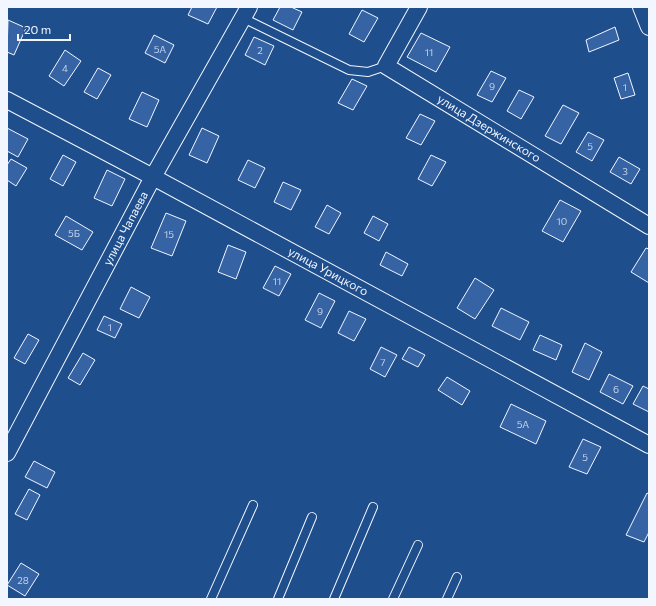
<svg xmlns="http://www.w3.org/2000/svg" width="656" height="606" font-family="Commissioner,sans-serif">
	<rect width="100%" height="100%" fill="#1f4e8c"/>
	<g fill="#3563a3" stroke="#f2f6ff">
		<path d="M192,7H217L208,24L188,15Z"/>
		<path d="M280,7H291L302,12L293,30L273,20Z"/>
		<path d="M362,10L378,18L364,42L349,34Z"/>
		<path d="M8,20L26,28L14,55L7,52Z"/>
		<path d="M615,27L619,40L589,52L586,40Z"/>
		<path d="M421,33L450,47L436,72L407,57Z"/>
		<path d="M154,35L174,45L165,63L145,53Z"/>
		<path d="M254,37L274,46L265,65L245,55Z"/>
		<path d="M65,50L81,61L64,86L49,76Z"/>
		<path d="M98,68L111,75L97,99L84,92Z"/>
		<path d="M491,71L506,78L492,102L477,95Z"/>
		<path d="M628,73L635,95L621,99L614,78Z"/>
		<path d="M352,79L367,86L353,110L338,103Z"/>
		<path d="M519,90L534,97L521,119L507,111Z"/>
		<path d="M142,92L159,100L147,127L129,119Z"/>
		<path d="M563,105L579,113L561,144L545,136Z"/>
		<path d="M420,114L435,121L421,145L406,138Z"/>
		<path d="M7,128L28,139L18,157L7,151Z"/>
		<path d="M202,128L219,136L207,163L189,155Z"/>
		<path d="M588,132L604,140L592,161L576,152Z"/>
		<path d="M63,155L76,162L63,186L50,179Z"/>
		<path d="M431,155L446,162L432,186L418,179Z"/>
		<path d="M619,157L640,169L631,184L610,172Z"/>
		<path d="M11,159L27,168L16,186L7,180V165Z"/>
		<path d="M248,160L265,168L255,188L238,180Z"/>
		<path d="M107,170L125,179L112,206L94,198Z"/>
		<path d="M283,182L301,190L291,210L274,202Z"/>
		<path d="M560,200L581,211L563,242L542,231Z"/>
		<path d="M327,205L341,213L329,234L315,227Z"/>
		<path d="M166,213L186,221L172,256L151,248Z"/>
		<path d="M66,216L93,232L82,250L55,235Z"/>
		<path d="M373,216L388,224L379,241L364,233Z"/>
		<path d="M228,245L246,252L236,279L218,272Z"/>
		<path d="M646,248L649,249V283L631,272Z"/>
		<path d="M386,252L408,264L402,276L380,265Z"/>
		<path d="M275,266L291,274L279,296L263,288Z"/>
		<path d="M475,278L494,290L475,319L457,308Z"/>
		<path d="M131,287L150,297L139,318L120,309Z"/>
		<path d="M319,293L335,301L321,328L305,320Z"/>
		<path d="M501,308L529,322L520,340L492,326Z"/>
		<path d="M349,311L366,319L354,341L338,333Z"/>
		<path d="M104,316L122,324L115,338L97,330Z"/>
		<path d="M28,334L39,340L25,364L14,358Z"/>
		<path d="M540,335L562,345L556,360L533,350Z"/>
		<path d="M585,343L602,352L589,380L572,372Z"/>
		<path d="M381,347L397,355L385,377L370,369Z"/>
		<path d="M409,347L425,355L418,367L402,359Z"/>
		<path d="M83,353L95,360L80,385L68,378Z"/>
		<path d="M609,374L633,386L623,404L600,392Z"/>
		<path d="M447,377L470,391L462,405L438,390Z"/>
		<path d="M643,386L649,389V412L633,404Z"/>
		<path d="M511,404L546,421L536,444L500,427Z"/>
		<path d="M583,439L601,447L587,474L569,467Z"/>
		<path d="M34,461L55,472L47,488L25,477Z"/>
		<path d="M29,489L40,495L27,520L15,514Z"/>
		<path d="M647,493L649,494V532L644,542L626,535Z"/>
		<path d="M21,563L39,574L25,596L7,585Z"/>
	</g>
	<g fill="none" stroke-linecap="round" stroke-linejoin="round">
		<defs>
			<g id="lane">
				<path d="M243,18L349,70L368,72L386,66"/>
				<path d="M211,599L253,505"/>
				<path d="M278,599L312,517"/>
				<path d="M334,599L373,507"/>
				<path d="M393,599L418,545"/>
				<path d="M447,599L457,577"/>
			</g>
			<g id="street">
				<path id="s1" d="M419,7L386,66L649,226"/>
				<path d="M641,7L649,27"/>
				<path id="s2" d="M7,100L153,177L649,445"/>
				<path id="s3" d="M7,453L153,177L249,7"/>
			</g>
		</defs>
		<use href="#lane" stroke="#f2f6ff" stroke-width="10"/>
		<use href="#street" stroke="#f2f6ff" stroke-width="18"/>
		<use href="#lane" stroke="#1f4e8c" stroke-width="8"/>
		<use href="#street" stroke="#1f4e8c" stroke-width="16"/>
	</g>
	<g text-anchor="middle" stroke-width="3" stroke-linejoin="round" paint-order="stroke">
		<g font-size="10" fill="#c3d1e8">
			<text x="160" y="53">5А</text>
			<text x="260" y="54">2</text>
			<text x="429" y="56">11</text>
			<text x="65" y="72">4</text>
			<text x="492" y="90">9</text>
			<text x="625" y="91">1</text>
			<text x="590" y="150">5</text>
			<text x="625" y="175">3</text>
			<text x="562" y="225">10</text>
			<text x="74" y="237">5Б</text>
			<text x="169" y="238">15</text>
			<text x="277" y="285">11</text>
			<text x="320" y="315">9</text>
			<text x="110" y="331">1</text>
			<text x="383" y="366">7</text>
			<text x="616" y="393">6</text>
			<text x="523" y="428">5А</text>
			<text x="585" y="461">5</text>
			<text x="23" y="584">28</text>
		</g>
		<g font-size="12" fill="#f2f6ff" stroke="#1f4e8c">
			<text dy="4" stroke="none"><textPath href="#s1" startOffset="188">улица Дзержинского</textPath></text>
			<text dy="4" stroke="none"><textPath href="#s3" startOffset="254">улица Чапаева</textPath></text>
			<text dy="4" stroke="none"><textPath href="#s2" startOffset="364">улица Урицкого</textPath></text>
		</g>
	</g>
	<rect width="656" height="606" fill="none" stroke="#f2f6ff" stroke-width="16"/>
	<path d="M18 34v6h52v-6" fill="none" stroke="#f2f6ff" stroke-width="2"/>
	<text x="24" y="34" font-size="12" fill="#f2f6ff" stroke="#1f4e8c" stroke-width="3" paint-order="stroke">20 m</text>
</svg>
